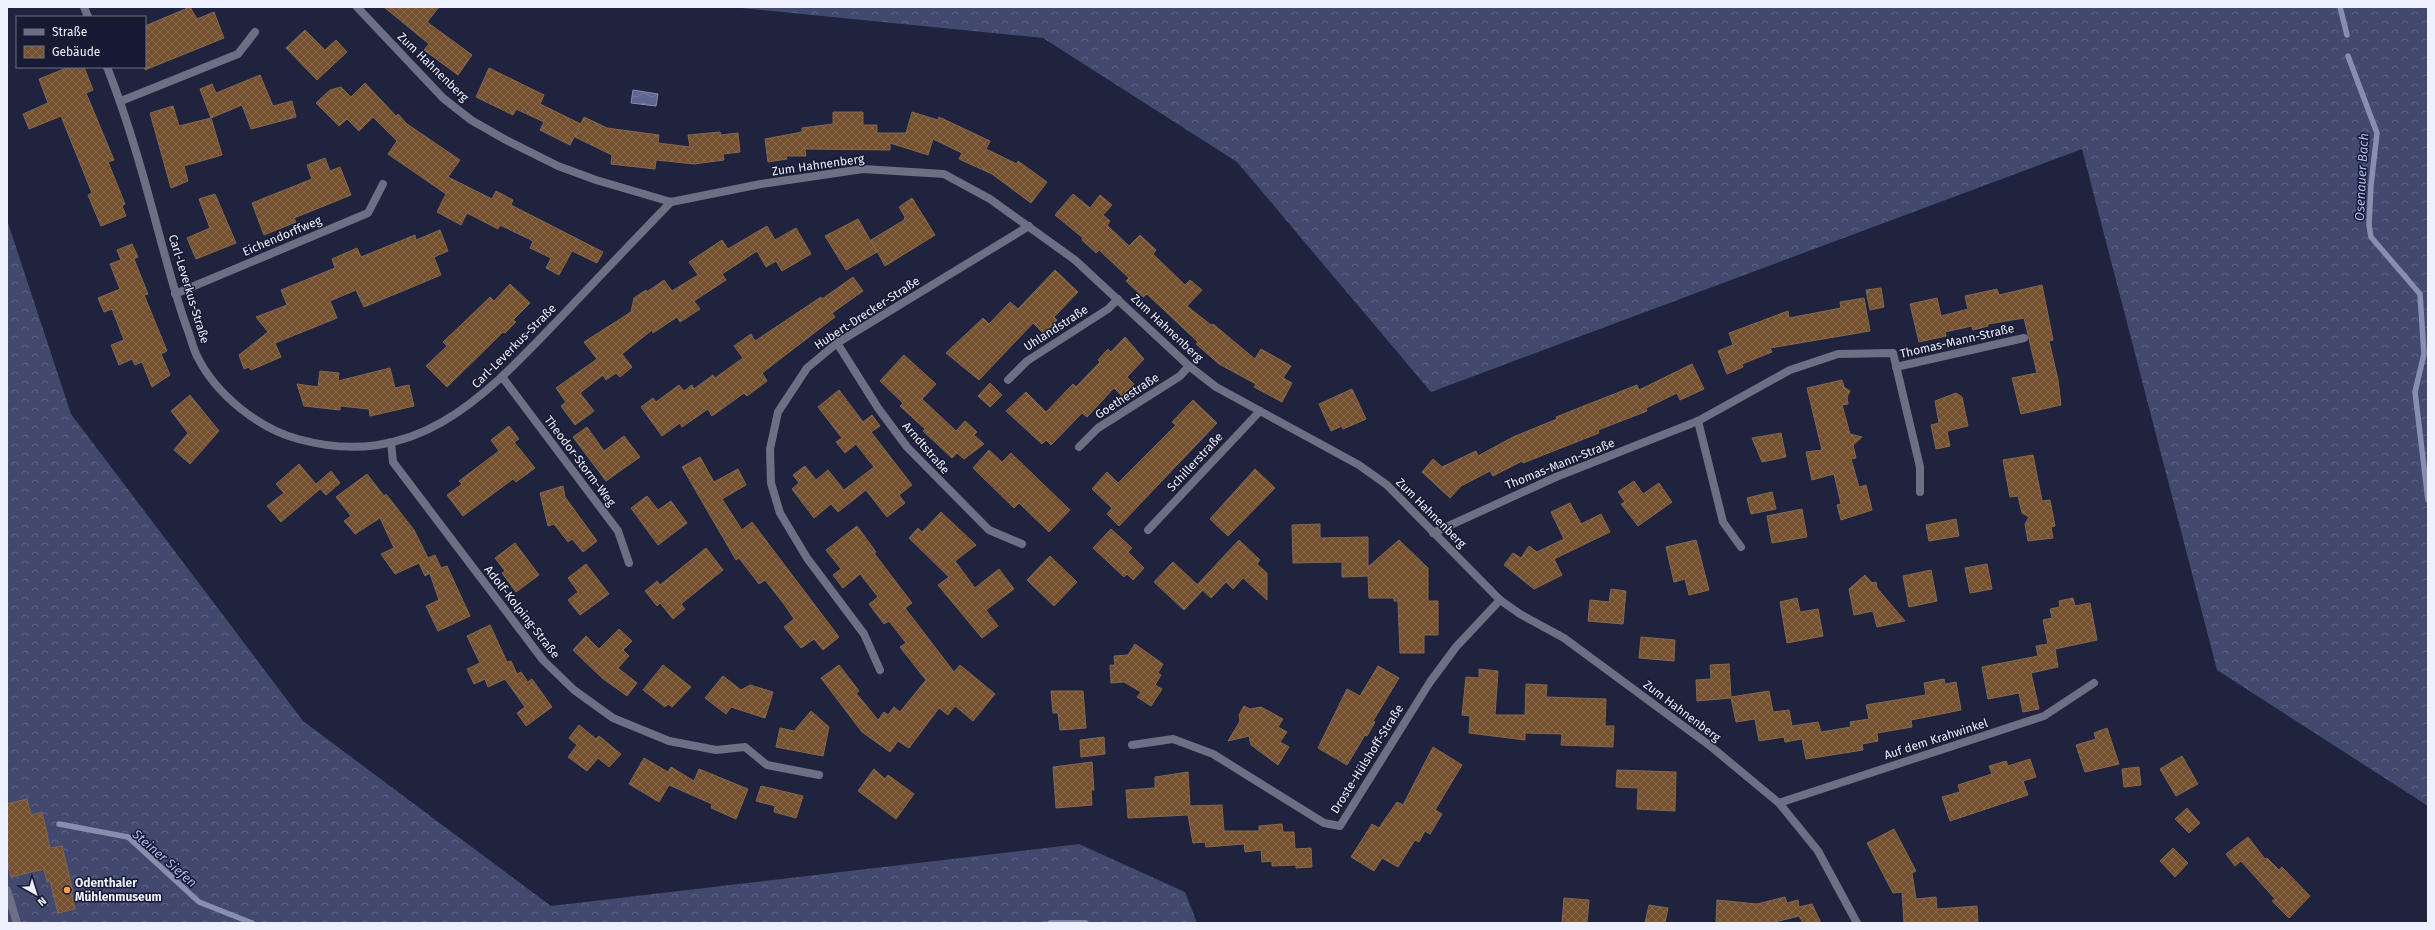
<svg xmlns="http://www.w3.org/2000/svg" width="2435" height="930" font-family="'Fira Sans',sans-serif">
	<defs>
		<pattern id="forest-crowns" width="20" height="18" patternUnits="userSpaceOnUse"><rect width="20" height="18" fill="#43486e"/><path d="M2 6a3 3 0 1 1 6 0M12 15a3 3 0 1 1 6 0" fill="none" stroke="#5e6384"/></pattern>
		<pattern id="water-waves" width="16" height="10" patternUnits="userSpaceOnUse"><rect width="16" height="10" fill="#5e648f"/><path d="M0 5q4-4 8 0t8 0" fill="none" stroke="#757aa0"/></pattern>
		<pattern id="building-cross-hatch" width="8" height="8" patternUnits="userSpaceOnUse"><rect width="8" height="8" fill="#74502e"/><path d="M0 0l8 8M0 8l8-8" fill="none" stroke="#886a4d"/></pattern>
	</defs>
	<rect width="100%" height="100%" fill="#20233d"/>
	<g fill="url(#forest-crowns)">
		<path d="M731,7H2428V806L2217,670L2082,149L1431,392L1237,162L1043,38Z"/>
		<path d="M7,220L71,414L303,721L551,906L1079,844L1185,892L1197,923H7Z"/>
	</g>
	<path fill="url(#water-waves)" stroke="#898eb0" d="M633,90L658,94L656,106L631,103Z"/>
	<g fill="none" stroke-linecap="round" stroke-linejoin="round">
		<g stroke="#898eb0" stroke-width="5.5">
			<path d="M2340,7L2347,35"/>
			<path d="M2348,56L2377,133L2371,185L2369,225L2371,237L2420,294L2424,354L2415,392L2428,500"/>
			<path d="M59,824L128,837L199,902L252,923"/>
			<path d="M1050,923H1086"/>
		</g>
	</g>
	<g fill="url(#building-cross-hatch)" stroke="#826750">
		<path d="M190,7L197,19L214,12L224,38L145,70V26Z"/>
		<path d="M384,7H439L427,22L472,55L458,75L424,50L429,44Z"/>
		<path d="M305,30L325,50L336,40L347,52L317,80L286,48Z"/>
		<path d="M69,67H84L93,90L86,93L114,160L108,162L125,204L122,206L126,216L101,226L88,195L92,193L61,116L29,129L23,114L48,103L39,79Z"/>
		<path d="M489,68L544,95L540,104L581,124L570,145L540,130L544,122L516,109L513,115L476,97Z"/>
		<path d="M260,75L273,106L292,101L296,117L251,129L242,105L211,118L200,89L212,84L216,93Z"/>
		<path d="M365,83L396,116L398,114L407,124L460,160L448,177L492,199L496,191L513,200L511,205L603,252L597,263L572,251L559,275L546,268L551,258L530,248L533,241L500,225L498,229L467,213L461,225L437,212L446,194L388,154L397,141L373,117L359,131L347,119L339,126L316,103L330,90L341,87L351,97Z"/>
		<path d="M173,106L179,126L211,118L222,155L184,166L188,181L171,188L150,113Z"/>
		<path d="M833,112H863V125H877V133H906L912,112L938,120L939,117L990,141L986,149L1017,164L1018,161L1047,182L1031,203L992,174L959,159L962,153L933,139L928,155L890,143V150L805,149L806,156H786L787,159L768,162L765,139L802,132V128L833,124Z"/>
		<path d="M584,117L607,128L659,135L658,143L690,147L688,135L720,132L721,135L738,133L740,152L723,154L724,160L694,164L656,160L655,169L611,164L612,155L575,137Z"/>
		<path d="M325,158L330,171L340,167L351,195L294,218L296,222L264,235L252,203L312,179L307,165Z"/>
		<path d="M215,194L236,243L196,259L187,238L210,228L199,199Z"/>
		<path d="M1073,194L1090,208L1100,195L1112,205L1103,215L1110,221L1107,225L1129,246L1140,235L1156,250L1153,254L1185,285L1190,280L1202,290L1187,306L1211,325L1213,324L1255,359L1261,349L1291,366L1283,378L1292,383L1282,402L1254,387L1256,384L1219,364L1196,344L1198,342L1147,294L1143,297L1126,281L1129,278L1099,250L1096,253L1082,240L1083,238L1055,215Z"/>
		<path d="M912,198L935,235L885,266L871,240L904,220L905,217L899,207Z"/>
		<path d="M858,219L877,252L846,270L825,236Z"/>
		<path d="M767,226L775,240L796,228L811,254L782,271L776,261L766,267L757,251L722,274L726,280L694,301L700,309L680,322L677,317L653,333L652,330L622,354L632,367L620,377L616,373L606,380L603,375L580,393L594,411L575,425L561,406L566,402L556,388L597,359L584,342L631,312L634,298L646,290L647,292L664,280L672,291L698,275L689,262L722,240L728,249Z"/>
		<path d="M440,230L448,251L434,257L441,275L364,307L356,290L330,301L337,318L275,343L281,357L251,370L249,367L244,369L239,355L268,332L256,317L287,305L281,290L335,268L332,259L357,248L361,257L415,235L416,240Z"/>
		<path d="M132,244L138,257L134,259L148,294L144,295L167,351L161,354L170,375L152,387L142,362L135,365L132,359L119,365L111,345L124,340L112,309L104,312L98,298L120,289L110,264L121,260L117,250Z"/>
		<path d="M1055,270L1078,292L1054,317L1057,320L1044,334L1033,323L979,380L946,353L983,318L989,324L1010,302L1018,309Z"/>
		<path d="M853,277L863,291L832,313L835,317L762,373L767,381L747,396L744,393L712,416L708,409L682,427L680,423L662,436L641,407L653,398L656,402L679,385L684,391L692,385L694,389L713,375L715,378L743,358L734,346L751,334L755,341L821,297L822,299Z"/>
		<path d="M510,284L530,303L513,320L516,322L505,333L503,332L447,387L426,366L447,346L443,342L462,324L490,297L494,301Z"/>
		<path d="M2042,285L2053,340L2049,341L2058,380L2061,405L2021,414L2012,378L2037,373L2024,318L1988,324V326L1973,330L1972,326L1945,332L1946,336L1919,342L1910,304L1937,298L1941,316L1968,309L1965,296L1997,289L1999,295Z"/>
		<path d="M1881,288L1884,307L1870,310L1866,290Z"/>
		<path d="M1864,298L1870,331L1770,348L1772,352L1742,364L1743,367L1727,374L1718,351L1733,345L1729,333L1788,311L1789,318L1841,308L1840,302Z"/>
		<path d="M1125,337L1144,359L1127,377L1134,384L1122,396L1114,388L1087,417L1082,413L1051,445L1046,440L1042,444L1006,411L1026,392L1046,412L1073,384L1076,387L1100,362L1098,360L1108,349L1111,352Z"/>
		<path d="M904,355L936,384L922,399L956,431L965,421L977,432L974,435L984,444L964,459L957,453L952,458L923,431L925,429L900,406L903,403L880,381Z"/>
		<path d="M1692,364L1704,389L1680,400L1677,393L1646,408L1647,411L1598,430L1599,433L1523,463L1522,461L1493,476L1490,471L1461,486L1450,498L1422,472L1433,459L1442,467L1476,451L1478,456L1513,437L1557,419L1556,417L1637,385L1639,390Z"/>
		<path d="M390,368L395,388L409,385L414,406L370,416L369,409L340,406V410L304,406L297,384L318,387L320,371L339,373L338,381Z"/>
		<path d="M1842,380L1844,387L1850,391L1847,397L1848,404L1842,405L1850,434L1862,437L1853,445L1856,458L1851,459L1859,487L1866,485L1872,510L1841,520L1837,505L1841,504L1834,474L1812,480L1806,452L1822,450L1807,388Z"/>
		<path d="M990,383L1002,395L990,407L978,396Z"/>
		<path d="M1352,389L1366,419L1343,429L1342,426L1331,431L1319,404Z"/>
		<path d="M839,390L863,422L872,415L880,426L871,432L912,485L899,495L905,503L887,517L866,490L838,512L831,504L814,518L792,489L799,483L793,475L805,466L816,480L828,470L844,490L874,467L856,444L845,453L836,442L842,438L818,407Z"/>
		<path d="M1956,393L1962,397L1968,426L1947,431L1950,446L1936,449L1931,425L1939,423L1935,401Z"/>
		<path d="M190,395L219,431L190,464L174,450L188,433L171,411Z"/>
		<path d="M1193,400L1217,423L1119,526L1107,514L1112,508L1092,489L1107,472L1118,483L1176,425L1172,422Z"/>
		<path d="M509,426L519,439L514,442L535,468L516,482L513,479L463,516L447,495L462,484L459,481L499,451L491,440Z"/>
		<path d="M587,427L604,451L624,436L640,457L606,481L573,437Z"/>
		<path d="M1781,433L1786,457L1762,462L1752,438Z"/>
		<path d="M989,450L1002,462L1011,453L1070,510L1049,532L1019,503L1014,508L973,468Z"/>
		<path d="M2033,455L2042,501L2050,500L2055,526L2051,527L2053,538L2028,541L2025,524L2029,517L2022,513L2018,496L2010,497L2003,460Z"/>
		<path d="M700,457L714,482L738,469L746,485L722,499L742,530L752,522L839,637L823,650L814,639L801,648L784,627L794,619L784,604L765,580L759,584L739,558L736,560L682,467Z"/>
		<path d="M299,464L320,489L281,522L267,506L284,493L276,484Z"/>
		<path d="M1255,469L1275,488L1228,536L1210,519Z"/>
		<path d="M331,471L340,483L326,495L316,484Z"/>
		<path d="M367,474L384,496L386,494L414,530L428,558L435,555L441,568L447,566L470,616L438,631L426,606L439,600L430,574L432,572L425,576L419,563L395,574L381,554L394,548L380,518L355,534L344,521L351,516L336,497Z"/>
		<path d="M1634,481L1643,494L1659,483L1672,502L1638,526L1621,504L1625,502L1618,492Z"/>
		<path d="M563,486L565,497L597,541L583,552L572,539L568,542L554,524L548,526L540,493Z"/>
		<path d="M1772,492L1776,509L1751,514L1747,498Z"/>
		<path d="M647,496L658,510L671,501L687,523L658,545L631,508Z"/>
		<path d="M1570,503L1581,524L1601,514L1610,532L1554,559L1562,575L1534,589L1504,565L1513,553L1521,558L1529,546L1537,552L1564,539L1551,512Z"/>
		<path d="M1802,509L1807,537L1772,543L1767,516Z"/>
		<path d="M941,512L976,545L955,561L975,588L999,569L1014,589L986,610L998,626L982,638L938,585L949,577L909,538L918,528L922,532Z"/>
		<path d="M1956,519L1959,536L1929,541L1926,525Z"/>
		<path d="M1320,524V538L1368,537V567L1399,540L1428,568V601H1438V635H1424V653H1400L1398,601H1394V598H1369L1368,576L1342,577V562L1293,563L1292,525Z"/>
		<path d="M857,526L876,552L874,553L912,603L905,608L954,672L960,665L995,694L973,721L955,706L948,715L939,708L909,748L898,741L890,752L862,732L821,678L839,665L859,691L856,693L878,720L884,712L888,715L894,707L900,712L926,680L900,647L906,643L889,621L884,624L869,604L878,597L860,574L843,588L833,575L841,569L826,550Z"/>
		<path d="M1111,529L1132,548L1128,552L1144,568L1133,580L1127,574L1124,577L1093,548Z"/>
		<path d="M1239,540L1260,560L1257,564L1267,573V600L1243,578L1233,589L1226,582L1211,598L1197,585Z"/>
		<path d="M1696,540L1709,590L1689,595L1685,579L1674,582L1666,547Z"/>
		<path d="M515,543L539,575L516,592L502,573L505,571L495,558Z"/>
		<path d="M706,548L723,570L681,604L685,609L673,619L660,603L657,606L645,591L657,581L660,585Z"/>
		<path d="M1050,556L1077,582L1054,606L1027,580Z"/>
		<path d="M1173,562L1203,590L1184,610L1154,582Z"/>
		<path d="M586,564L609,594L580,615L568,600L578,592L568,578Z"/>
		<path d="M1987,564L1992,589L1970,593L1965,568Z"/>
		<path d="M1931,570L1937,601L1909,607L1903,576Z"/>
		<path d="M1865,575L1872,583L1876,582L1877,588L1905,621L1877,627L1873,611L1854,615L1849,589Z"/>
		<path d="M1611,589L1626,591L1623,624L1588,621L1590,600L1609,602Z"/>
		<path d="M1797,598L1800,612L1818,609L1823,636L1787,643L1780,602Z"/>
		<path d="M2073,598L2075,606L2090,603L2097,640L2055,649L2058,667L2031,673L2039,709L2023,712L2019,693L1988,699L1982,667L2038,656L2036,646L2048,644L2043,620L2052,618L2050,609L2060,607L2059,601Z"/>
		<path d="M490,625L507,662L511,661L517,674L521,672L528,682L532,679L552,707L526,726L517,713L525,707L505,679L488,687L485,679L474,684L467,669L480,663L467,636Z"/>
		<path d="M619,629L632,641L623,650L629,656L618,668L637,683L627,696L602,678L573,650L586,636L599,649Z"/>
		<path d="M1641,637L1675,640L1674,661L1639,658Z"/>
		<path d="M1135,644L1163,664L1158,673L1161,675L1155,685L1162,689L1151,706L1137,697L1141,692L1124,682L1111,683L1110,665H1115L1114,656L1128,655Z"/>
		<path d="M1729,664L1731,697L1769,691L1773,712L1789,710L1792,726L1818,722L1821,732L1851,727L1850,722L1869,719L1866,705L1926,695L1924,683L1944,679L1945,684L1956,682L1961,710L1911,720L1912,727L1877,733L1878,741L1862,744L1863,750L1806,759L1802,739L1785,742L1784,737L1759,741L1755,719L1736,722L1731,698L1697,701L1696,680L1711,679L1710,665Z"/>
		<path d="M663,665L691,687L672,707L668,704L665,707L643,690Z"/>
		<path d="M1378,666L1399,678L1373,721L1375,722L1367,736L1365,735L1347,765L1318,748L1347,689L1360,696Z"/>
		<path d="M1479,669L1498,671L1495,715H1525L1526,684L1547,685L1546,697L1606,699L1605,726H1614L1613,747L1561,745L1562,734L1525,733V740L1469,733L1470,716L1462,715L1466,677L1479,678Z"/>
		<path d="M723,676L741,690L750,685L773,692L765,718L731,707L726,714L705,698Z"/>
		<path d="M1051,691H1083L1086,728L1060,730L1058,713H1053Z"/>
		<path d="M1244,706L1250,709L1261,707L1283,719L1278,727L1287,732L1280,742L1289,747L1278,765L1251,745L1249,736L1228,741L1240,721L1239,715Z"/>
		<path d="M811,711L829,727L823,756L776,747L780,728L794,731Z"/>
		<path d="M579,725L596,739L599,736L621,754L609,767L598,758L587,771L568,757L577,745L569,738Z"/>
		<path d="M2107,728L2119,764L2085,772L2076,745L2096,739L2094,733Z"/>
		<path d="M1104,737L1105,754L1081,757L1080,740Z"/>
		<path d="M1433,747L1462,765L1435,810L1442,814L1430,834L1425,831L1419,842L1415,840L1398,867L1382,858L1374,871L1351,857L1372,824L1379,828L1397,802L1403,805Z"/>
		<path d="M2182,756L2198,784L2176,796L2160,769Z"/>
		<path d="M644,758L668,772L671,767L694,781L699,769L748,789L736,819L711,808L712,804L669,785L659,802L629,784Z"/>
		<path d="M2030,759L2036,777L2023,781L2028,795L1950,821L1942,797L1960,792L1958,785L1992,774L1989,766L2006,761L2008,766Z"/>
		<path d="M1092,762L1094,790H1091L1092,805L1056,808L1053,767Z"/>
		<path d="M2139,767L2141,785L2124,787L2122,769Z"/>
		<path d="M874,769L885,779L888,775L914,794L896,819L858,791Z"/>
		<path d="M1617,770L1676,772L1675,811L1637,809L1638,788L1616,787Z"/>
		<path d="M1188,772L1190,806L1222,805L1224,831H1259V826L1282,824L1283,832H1294L1295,849L1311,848L1312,867L1296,868V865L1272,866V861L1262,862L1261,850L1245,852L1244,844L1206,847L1205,842L1193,843L1188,815L1128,818L1126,790L1155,788V777Z"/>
		<path d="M761,786L803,796L796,818L774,812L775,806L756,801Z"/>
		<path d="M27,799L31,815L42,812L50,848L62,846L73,892H71L75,909L58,913L50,881L47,882L44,869L11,877L7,860V804Z"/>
		<path d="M2187,808L2200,823L2189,833L2175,819Z"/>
		<path d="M1894,829L1916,871L1912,873L1916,899L1936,897L1937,909L1977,906L1978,923H1904L1902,892L1893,893L1867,843Z"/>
		<path d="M2248,837L2265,859L2267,858L2279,870L2282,867L2310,896L2289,918L2272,901L2275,899L2241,861L2235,866L2226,854Z"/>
		<path d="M2173,848L2188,863L2175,877L2160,861Z"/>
		<path d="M1785,897L1787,903L1798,900L1799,907L1812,904L1821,923H1803L1799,916L1771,923H1716L1717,900L1757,904Z"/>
		<path d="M1564,898L1589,900L1587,923H1562Z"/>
		<path d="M1649,905L1668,908L1665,923H1645Z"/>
	</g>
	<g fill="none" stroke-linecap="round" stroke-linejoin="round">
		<g stroke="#6d7084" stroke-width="8">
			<path d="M84,7L88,17"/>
			<path d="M357,7L443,98L471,120L506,140L558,166L596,180L671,202L761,184L863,169L944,174L990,199L1075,260L1189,366L1216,387L1359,465L1387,485L1500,600L1520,614L1564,638L1709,745L1779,803L1818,851L1857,923"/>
			<path d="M107,67C130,125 146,185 162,245C170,273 177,301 187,328C191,338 193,349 198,358C217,395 258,428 298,439C418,472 486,395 561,317C598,278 634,240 671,202"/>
			<path d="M121,101L238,54L255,32"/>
			<path d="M175,294L368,213L383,184"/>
			<path d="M837,343L878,408L907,447L989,530L1022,544"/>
			<path d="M1896,367L2024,338"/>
			<path d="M503,378L618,531L629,563"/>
			<path d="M1008,380L1027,361L1108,309L1118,299"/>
			<path d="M1698,421L1723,522L1741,547"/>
			<path d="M391,442L393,462L543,660L574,690L613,718L669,741L716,750L745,747L767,765L819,775"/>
			<path d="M1079,447L1098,428L1180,376L1189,366"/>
			<path d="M1148,530L1260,411"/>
			<path d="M1433,533L1556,477L1698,421L1790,370L1838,354L1893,353L1920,467V492"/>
			<path d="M880,670L864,634L807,558L780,513L771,483L770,449L778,412L807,368L837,343L1029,226"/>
			<path d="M1132,745L1173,739L1213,754L1324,823L1340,826L1430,682L1456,647L1500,600"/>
			<path d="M1779,803L2044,716L2094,683"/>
			<path d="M7,890L17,923"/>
		</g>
	</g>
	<circle fill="#f8a14a" stroke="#171a33" stroke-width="1.5" cx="67" cy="890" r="4"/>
	<g text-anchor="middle" stroke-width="3" stroke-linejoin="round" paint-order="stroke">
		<g font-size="12" fill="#edf0fe" stroke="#171a33">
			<text transform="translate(433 67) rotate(44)" y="4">Zum Hahnenberg</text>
			<text transform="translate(818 165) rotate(-8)" y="4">Zum Hahnenberg</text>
			<text transform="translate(282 236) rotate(-23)" y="4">Eichendorffweg</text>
			<text transform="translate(189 289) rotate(73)" y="4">Carl-Leverkus-Straße</text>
			<text transform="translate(867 313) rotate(-33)" y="4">Hubert-Drecker-Straße</text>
			<text transform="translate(1056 328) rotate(-33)" y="4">Uhlandstraße</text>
			<text transform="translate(1167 328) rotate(43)" y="4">Zum Hahnenberg</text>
			<text transform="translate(1957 341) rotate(-13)" y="4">Thomas-Mann-Straße</text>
			<text transform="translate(514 346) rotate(-45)" y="4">Carl-Leverkus-Straße</text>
			<text transform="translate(1127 396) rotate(-33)" y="4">Goethestraße</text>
			<text transform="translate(926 448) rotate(49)" y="4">Arndtstraße</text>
			<text transform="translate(580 461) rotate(53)" y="4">Theodor-Storm-Weg</text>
			<text transform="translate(1195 462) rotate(-47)" y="4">Schillerstraße</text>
			<text transform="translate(1560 464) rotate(-22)" y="4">Thomas-Mann-Straße</text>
			<text transform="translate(1431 513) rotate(45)" y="4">Zum Hahnenberg</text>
			<text transform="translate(522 612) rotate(52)" y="4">Adolf-Kolping-Straße</text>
			<text transform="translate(1682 711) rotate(37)" y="4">Zum Hahnenberg</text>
			<text transform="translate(1936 739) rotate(-18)" y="4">Auf dem Krahwinkel</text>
			<text transform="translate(1367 759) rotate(-58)" y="4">Droste-Hülshoff-Straße</text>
		</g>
		<g font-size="12" font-weight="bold" fill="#edf0fe" stroke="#171a33" text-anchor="start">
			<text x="75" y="887">Odenthaler<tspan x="75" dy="14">Mühlenmuseum</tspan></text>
		</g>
		<g font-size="13" font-style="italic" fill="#b3bcf3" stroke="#171a33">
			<text transform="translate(2361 177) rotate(-87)" y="5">Osenauer Bach</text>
			<text transform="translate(165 858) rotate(41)" y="5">Steiner Siefen</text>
		</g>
	</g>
	<rect width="2435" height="930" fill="none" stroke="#edf0fe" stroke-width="16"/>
	<rect x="16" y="16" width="130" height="52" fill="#171a33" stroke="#6d7084"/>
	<rect x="24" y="29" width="20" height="6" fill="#6d7084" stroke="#6d7084"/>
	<text x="52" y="36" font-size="12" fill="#edf0fe">Straße</text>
	<rect x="24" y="46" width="20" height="12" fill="url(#building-cross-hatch)" stroke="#6d7084"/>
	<text x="52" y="56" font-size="12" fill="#edf0fe">Gebäude</text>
	<g transform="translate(36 894) rotate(141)" stroke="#171a33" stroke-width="3" paint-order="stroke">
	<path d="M0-3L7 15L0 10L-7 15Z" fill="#edf0fe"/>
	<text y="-6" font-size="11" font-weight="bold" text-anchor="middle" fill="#edf0fe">N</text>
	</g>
</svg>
